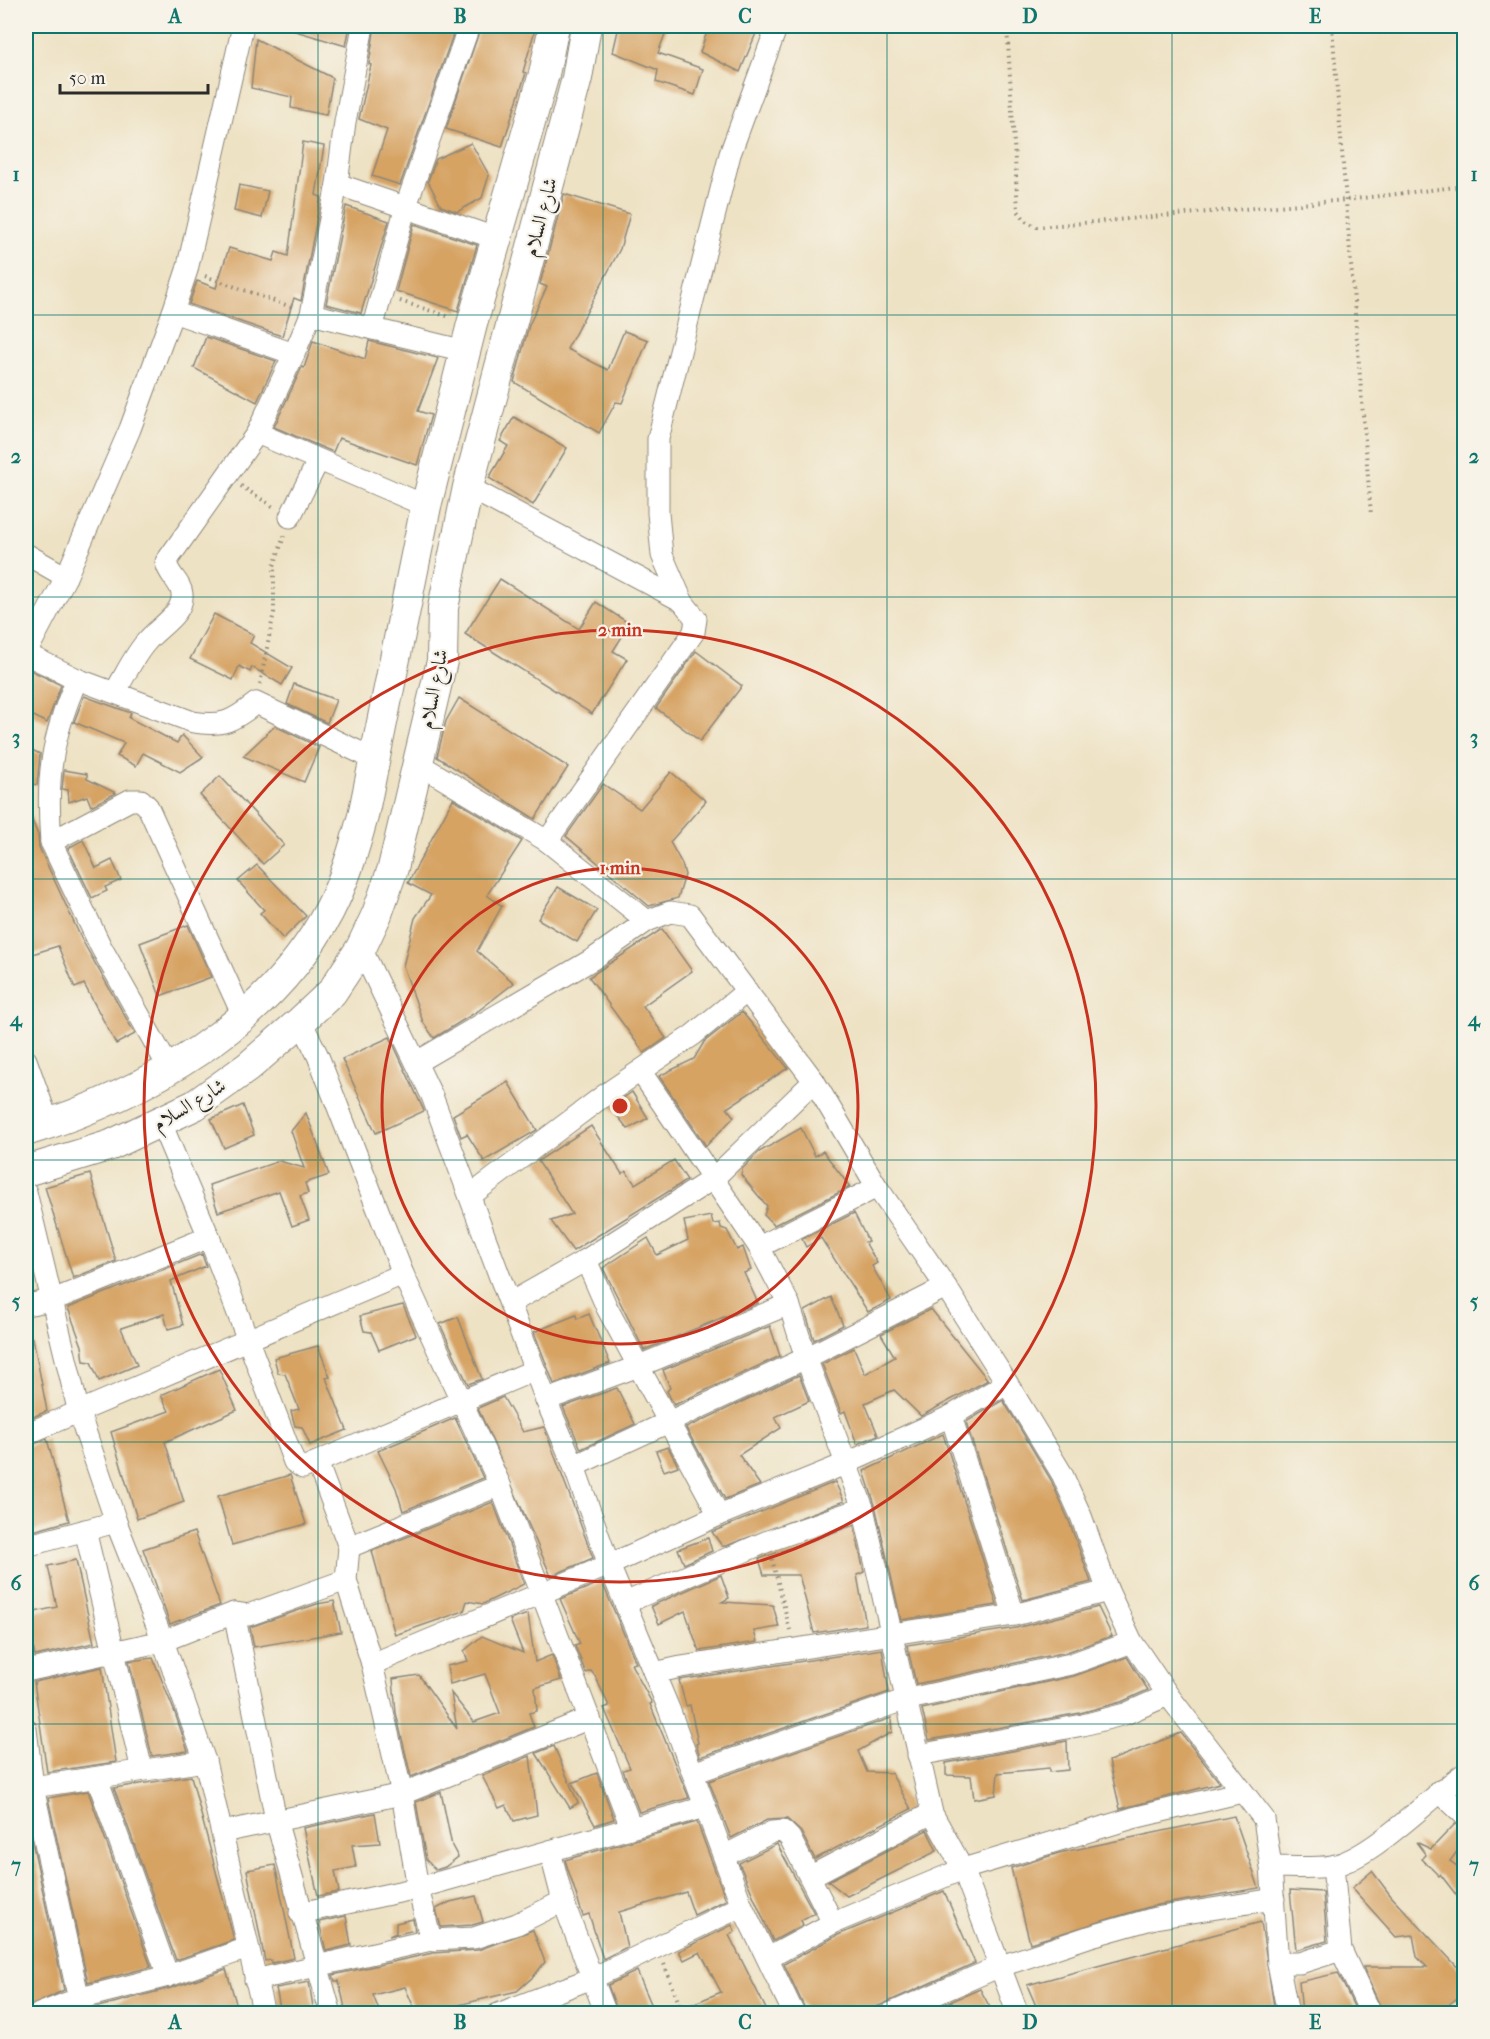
<svg xmlns="http://www.w3.org/2000/svg" width="1490" height="2039" font-family="'IM FELL French Canon',Amiri,serif">
	<rect width="100%" height="100%" fill="#f7f3e8"/>
	<filter id="ink" filterUnits="userSpaceOnUse"><feTurbulence type="fractalNoise" baseFrequency=".0167" numOctaves="2"/><feDisplacementMap in="SourceGraphic" scale="12" xChannelSelector="R" yChannelSelector="G"/><feConvolveMatrix kernelMatrix="1 2 1 2 8 2 1 2 1" color-interpolation-filters="sRGB"/></filter>
	<filter id="wash" filterUnits="userSpaceOnUse"><feTurbulence type="fractalNoise" baseFrequency=".008" numOctaves="4" result="noise"/><feDisplacementMap in="SourceGraphic" scale="24" xChannelSelector="R" yChannelSelector="G"/><feGaussianBlur stdDeviation="1.35" result="paint"/><feColorMatrix in="noise" values="0 0 0 0 0 0 0 0 0 0 0 0 0 0 0 0 0 1.4 0 .05"/><feComposite in="paint" operator="in"/></filter>
	<g filter="url(#wash)">
		<rect width="100%" height="100%" fill="#eee2c4"/>
		<g id="blocks">
			<g fill="#d6a364">
				<path d="M293,26H350L346,46L292,30Z"/>
				<path d="M375,26H456L400,185L372,176L387,130L359,119L371,65L369,64Z"/>
				<path d="M481,26H536L523,72L526,73L502,147L446,129Z"/>
				<path d="M619,26H668L658,53L703,69L695,95L656,82L658,70L613,52Z"/>
				<path d="M709,26H759L740,72L700,52Z"/>
				<path d="M256,39L333,78L326,115L291,108L292,97L251,88Z"/>
				<path d="M303,142L324,146L316,195L321,197L301,301L294,298L282,336L189,304L197,281L216,288L229,248L273,261L276,252L288,256Z"/>
				<path d="M471,143L489,175L482,198L457,212L441,206L428,181L436,159Z"/>
				<path d="M239,185L268,191L262,218L234,211Z"/>
				<path d="M564,194L630,214L620,249L567,349L608,370L624,331L648,340L622,403L616,402L599,433L514,382L529,325L547,287L540,284Z"/>
				<path d="M346,206L389,221L361,313L326,304Z"/>
				<path d="M414,224L477,245L458,311L396,291Z"/>
				<path d="M206,337L276,361L257,402L194,368Z"/>
				<path d="M313,341L365,359L369,341L438,358L418,411L431,415L417,465L339,438L333,452L274,427L302,367L304,368Z"/>
				<path d="M514,417L567,448L533,505L489,478L508,446L500,441Z"/>
				<path d="M500,579L579,629L596,602L630,624L613,651L627,659L592,714L465,634Z"/>
				<path d="M214,614L254,635L250,643L292,668L282,685L252,667L250,672L239,666L233,680L190,659Z"/>
				<path d="M696,651L742,686L700,741L656,708Z"/>
				<path d="M26,668L61,685L47,723L26,712Z"/>
				<path d="M294,684L336,700L327,723L287,704Z"/>
				<path d="M84,696L131,713L129,718L177,743L182,735L203,757L180,772L143,753L136,766L117,756L124,743L74,722Z"/>
				<path d="M459,698L568,767L535,819L437,757L446,721Z"/>
				<path d="M275,726L319,747L304,782L243,756Z"/>
				<path d="M26,747L40,754L37,785L30,783L26,791Z"/>
				<path d="M64,770L87,774V779L116,793L91,806L87,796L69,802L68,790L62,789Z"/>
				<path d="M671,772L706,801L670,842L682,864L685,875L678,898L649,906L566,836L603,784L640,809Z"/>
				<path d="M220,776L284,845L263,864L200,795Z"/>
				<path d="M453,799L522,841L487,895L502,906L477,951L514,983L478,1011L434,1038L423,1022L403,966L415,918L431,895L408,883Z"/>
				<path d="M26,806L38,835L39,847L82,940L135,1034L116,1044L84,984L75,988L58,946L26,956Z"/>
				<path d="M83,840L96,868L112,860L121,880L105,887L107,891L92,898L68,848Z"/>
				<path d="M257,865L306,916L283,939L260,913L264,910L238,881Z"/>
				<path d="M558,887L597,910L577,942L538,919Z"/>
				<path d="M188,925L211,977L160,996L140,943Z"/>
				<path d="M662,929L692,971L643,1006L666,1038L644,1053L589,977Z"/>
				<path d="M742,1012L788,1068L727,1108L734,1117L706,1146L659,1076L694,1059L704,1042Z"/>
				<path d="M390,1037L424,1111L376,1133L342,1059Z"/>
				<path d="M508,1082L537,1130L484,1161L467,1134L461,1137L453,1115Z"/>
				<path d="M632,1092L648,1118L628,1129L610,1107Z"/>
				<path d="M243,1105L254,1135L224,1148L211,1119Z"/>
				<path d="M306,1113L329,1175L305,1183L308,1193L300,1196L309,1220L292,1226L279,1191L218,1212L209,1185L279,1161L304,1168L291,1131Z"/>
				<path d="M591,1126L622,1174L626,1171L635,1184L674,1160L687,1180L573,1251L551,1221L572,1214L538,1161Z"/>
				<path d="M801,1128L815,1156L823,1151L850,1187L774,1225L764,1215L767,1206L741,1175L742,1169L759,1152Z"/>
				<path d="M90,1174L116,1261L73,1278L45,1187Z"/>
				<path d="M854,1213L868,1241L865,1242L877,1263L872,1266L891,1300L868,1312L821,1238L806,1247L802,1239Z"/>
				<path d="M711,1216L713,1224L720,1223L721,1228L727,1230L737,1250L743,1247L751,1270L744,1273L758,1303L644,1350L603,1268L648,1238L657,1255L688,1240L684,1221Z"/>
				<path d="M202,1254L206,1266L171,1281L183,1325L168,1329L164,1314L121,1328L137,1365L99,1381L91,1362L84,1361L82,1346L68,1308Z"/>
				<path d="M831,1297L843,1325L814,1340L805,1311Z"/>
				<path d="M403,1305L416,1335L379,1350L371,1332L364,1331L360,1316Z"/>
				<path d="M931,1309L988,1380L921,1416L894,1390L865,1403L878,1435L857,1444L845,1411L841,1413L822,1364L854,1348L865,1374L895,1357L881,1334Z"/>
				<path d="M589,1314L610,1363L554,1384L534,1332L576,1315L577,1319Z"/>
				<path d="M458,1317L482,1379L468,1384L440,1324Z"/>
				<path d="M770,1326L780,1356L674,1405L667,1391L670,1388L663,1370Z"/>
				<path d="M33,1338L47,1411L26,1420V1339Z"/>
				<path d="M318,1346L330,1377L326,1378L347,1430L310,1445L302,1427L295,1426L291,1411L299,1409L285,1374L278,1373L274,1358Z"/>
				<path d="M219,1369L237,1410L165,1442L184,1502L137,1519L111,1432L169,1411L161,1395Z"/>
				<path d="M799,1375L809,1401L775,1417L781,1428L739,1455L760,1485L725,1499L686,1428Z"/>
				<path d="M617,1388L635,1424L581,1449L563,1407Z"/>
				<path d="M503,1397L523,1432L544,1427L593,1558L551,1576L478,1408Z"/>
				<path d="M1003,1400L1051,1480L1069,1521L1091,1582L1023,1600L966,1422Z"/>
				<path d="M455,1418L483,1478L403,1511L396,1488L378,1451Z"/>
				<path d="M943,1434L997,1605L901,1620L875,1505L864,1471Z"/>
				<path d="M47,1439L69,1521L26,1533V1447Z"/>
				<path d="M668,1447L678,1466L664,1471L656,1451Z"/>
				<path d="M290,1475L306,1524L232,1545L218,1496Z"/>
				<path d="M835,1482L844,1501L726,1546H722L712,1532Z"/>
				<path d="M493,1502L524,1584L483,1604L467,1601L464,1611L395,1635L372,1551Z"/>
				<path d="M854,1525L864,1572L857,1575L866,1625L814,1633L799,1575H764L759,1559Z"/>
				<path d="M194,1532L220,1605L170,1624L143,1549Z"/>
				<path d="M708,1538L712,1551L684,1564L678,1549Z"/>
				<path d="M76,1560L94,1643L35,1656L26,1614L57,1607L48,1566Z"/>
				<path d="M721,1575L729,1598L722,1602L773,1605L779,1627L754,1631L757,1642L699,1651L685,1611L659,1624L651,1606Z"/>
				<path d="M602,1582L636,1663L631,1664L652,1703L650,1704L689,1798L639,1812L623,1770L630,1768L604,1708L609,1706L595,1676L591,1671L586,1673L575,1646L580,1644L560,1599Z"/>
				<path d="M334,1601L341,1632L254,1647L250,1627L317,1604Z"/>
				<path d="M1098,1607L1112,1636L1067,1652L916,1684L907,1645L1016,1628Z"/>
				<path d="M528,1614L535,1662L552,1655L561,1680L535,1688L537,1711L529,1713L534,1727L411,1777L396,1713L393,1679L419,1675L457,1729L451,1693L474,1722L500,1713L485,1674L450,1684L447,1666L468,1661L464,1651L482,1636L523,1653L510,1620Z"/>
				<path d="M882,1649L889,1692L700,1757L696,1744L698,1743L690,1705L686,1706L679,1680Z"/>
				<path d="M1127,1657L1148,1690L1121,1702L1080,1713L929,1740L922,1709L1074,1676Z"/>
				<path d="M153,1658L175,1713L188,1751L152,1756L129,1661Z"/>
				<path d="M102,1667L116,1762L47,1772L34,1682Z"/>
				<path d="M891,1718L892,1732L858,1751L867,1772L891,1773L911,1809L815,1859L801,1832L787,1819L767,1820L731,1838L709,1781Z"/>
				<path d="M1181,1733L1220,1783L1120,1809L1109,1761Z"/>
				<path d="M1067,1741L1068,1770L1049,1772V1768L998,1773L996,1795L974,1799L971,1776L946,1775V1763Z"/>
				<path d="M554,1746L578,1803L570,1808L536,1753Z"/>
				<path d="M530,1756L537,1815L514,1821L506,1805L499,1808L482,1776Z"/>
				<path d="M597,1773L614,1819L595,1825L572,1783Z"/>
				<path d="M191,1776L234,1940L176,1960L114,1788Z"/>
				<path d="M88,1791L151,1967L88,1983L48,1798Z"/>
				<path d="M441,1792L452,1846L458,1857L445,1867L436,1870L426,1860L416,1802Z"/>
				<path d="M26,1813L64,1990L26,2009Z"/>
				<path d="M375,1813L380,1843L352,1845L356,1867L335,1871L339,1892L318,1896L303,1828Z"/>
				<path d="M1234,1816L1259,1888L1152,1906L1030,1943L1011,1868L1059,1853Z"/>
				<path d="M697,1822L726,1900L694,1915L686,1892L619,1912L627,1947L603,1959L589,1914L583,1916L565,1860Z"/>
				<path d="M1455,1824L1464,1827V1842L1450,1861L1464,1871V1905L1440,1874L1439,1876L1422,1859L1426,1855L1416,1842L1431,1849Z"/>
				<path d="M927,1830L937,1851L847,1896L828,1881Z"/>
				<path d="M777,1844L814,1913L801,1920L803,1925L773,1941L739,1863Z"/>
				<path d="M275,1865L294,1958L272,1963L271,1960L265,1961L247,1870Z"/>
				<path d="M1372,1871L1391,1896L1464,1974V2007L1456,1999L1438,2013H1383L1363,1967H1427L1417,1957L1413,1935L1396,1937L1352,1888Z"/>
				<path d="M1290,1890L1323,1892L1327,1941L1296,1950Z"/>
				<path d="M944,1891L975,1963L863,2013H807L784,1964L838,1935Z"/>
				<path d="M476,1896L483,1922L472,1925L441,1927L436,1909L450,1902Z"/>
				<path d="M346,1916L351,1945L326,1951L319,1922Z"/>
				<path d="M413,1919L415,1930L389,1936L396,1933V1923Z"/>
				<path d="M1261,1922L1275,2013H1039L1027,1985Z"/>
				<path d="M732,1925L735,1932L729,1935L768,2013H671L721,1992L700,1952L684,1960L679,1951Z"/>
				<path d="M533,1930L545,1962L534,1976L517,1991L458,2005L460,2013H437L434,2007L416,2012L405,1987L373,1995L380,2013H346L339,1981H335L333,1975L433,1953L478,1950Z"/>
				<path d="M226,1969L239,2013H94V2008L171,1988Z"/>
				<path d="M637,1971L655,2013H618L608,1985Z"/>
				<path d="M1338,1973L1357,2013H1302L1299,1982Z"/>
				<path d="M309,1982L314,2013H281L276,1988Z"/>
				<path d="M980,1989L993,2013H926L936,2008Z"/>
			</g>
		</g>
	</g>
	<g filter="url(#ink)">
		<use href="#blocks" fill-opacity="0" stroke="#8c8678" stroke-width="1.5"/>
		<g fill="none" stroke-linecap="round" stroke-linejoin="round">
			<defs>
				<g id="street">
					<path d="M363,26L345,122L337,184L495,238"/>
					<path d="M173,312L294,354"/>
					<path d="M311,314L465,351"/>
					<path d="M372,329L406,206L469,26"/>
					<path d="M257,433L426,506"/>
					<path d="M290,517L318,461"/>
					<path d="M26,554L66,577"/>
					<path d="M682,601L662,555L658,513V439L730,154L777,26"/>
					<path d="M26,653L66,577L130,429L173,312L187,270L243,26"/>
					<path d="M26,654L77,679L193,722C223,727 233,721 256,703L376,760"/>
					<path d="M77,679C51,739 46,777 51,842L130,800H141L148,807L243,1016"/>
					<path d="M115,692C125,676 134,655 147,641C158,627 184,614 182,594C181,582 168,575 166,562L257,433L294,354L311,314L337,184"/>
					<path d="M417,763L547,841L694,632L696,619L682,601L468,487"/>
					<path d="M547,841L647,921"/>
					<path d="M51,842L101,947L169,1068"/>
					<path d="M361,948L432,1096L546,1400L574,1466L609,1565L669,1709L742,1906L794,2014"/>
					<path d="M301,1021L318,1056L403,1274L500,1485L631,1827"/>
					<path d="M26,1060L49,1124"/>
					<path d="M417,1062L593,959L647,921L670,912L690,915L814,1081L877,1187L946,1287L1007,1383L1062,1474L1081,1516L1108,1591L1132,1642L1168,1695L1125,1714L1083,1725L918,1755"/>
					<path d="M641,1072L759,1247L789,1304L806,1358L863,1508L932,1813L963,1869L1018,2014"/>
					<path d="M161,1123L209,1237L294,1462L303,1468L317,1462L535,1370"/>
					<path d="M26,1192L79,1413L116,1522L163,1641L205,1761L264,2014"/>
					<path d="M470,1196L606,1094L693,1035L747,991"/>
					<path d="M759,1247L877,1187"/>
					<path d="M586,1260L607,1308L719,1515"/>
					<path d="M512,1302L586,1260L714,1178L814,1081"/>
					<path d="M26,1305L53,1300L209,1237"/>
					<path d="M1007,1383L951,1416L1014,1615L1108,1591"/>
					<path d="M546,1400L639,1366L789,1304"/>
					<path d="M26,1434L403,1274"/>
					<path d="M317,1462L349,1547L346,1580L372,1664L402,1794L418,1888L431,1940"/>
					<path d="M574,1466L806,1358L946,1287"/>
					<path d="M85,1530L142,1770"/>
					<path d="M26,1546L116,1522"/>
					<path d="M349,1547L500,1485"/>
					<path d="M625,1603L768,1541L863,1508"/>
					<path d="M234,1613L276,1820L331,2014"/>
					<path d="M372,1664L609,1565L719,1515L845,1464L951,1416"/>
					<path d="M26,1671L163,1641L234,1613L248,1615L346,1580"/>
					<path d="M654,1673L681,1667L1014,1615"/>
					<path d="M1168,1695L1264,1819L1271,1867L1278,1963L1288,2014"/>
					<path d="M26,1729L33,1787L82,2014"/>
					<path d="M693,1773L904,1700L1071,1664L1132,1642"/>
					<path d="M97,1778L168,1976"/>
					<path d="M26,1788L205,1761"/>
					<path d="M1439,1791L1464,1815"/>
					<path d="M223,1832L402,1794L590,1718"/>
					<path d="M550,1851L563,1901L606,2014"/>
					<path d="M724,1856L772,1832L783,1831L790,1838L833,1923"/>
					<path d="M1333,1866L1341,1950L1371,2014"/>
					<path d="M1271,1867C1290,1867 1312,1869 1331,1866C1372,1859 1428,1798 1464,1774"/>
					<path d="M811,1876L932,1813"/>
					<path d="M300,1913L418,1888L705,1807"/>
					<path d="M768,1958L833,1923L963,1869L1133,1818L1242,1792"/>
					<path d="M1278,1963H1300L1341,1950"/>
					<path d="M255,1980L431,1940L474,1938L517,1924L563,1901"/>
					<path d="M39,2014L77,1999L168,1976L248,1948"/>
					<path d="M498,2014L595,1977L742,1906"/>
					<path d="M890,2014L998,1967L1088,1937L1155,1918L1274,1899"/>
				</g>
				<g id="secondary">
					<path d="M26,1131C144,1095 270,1024 329,911C345,880 354,849 363,816L426,506L472,324L544,74L554,26"/>
					<path d="M26,1171L111,1145L195,1105L248,1067L301,1021L332,992L361,948L377,914L393,868L442,661L443,608L468,487L577,78L586,26"/>
				</g>
			</defs>
			<use href="#street" stroke="#8c8678" stroke-width="23"/>
			<use href="#secondary" stroke="#8c8678" stroke-width="32"/>
			<g stroke="#8c8678" stroke-width="4" stroke-dasharray="1.5 4.5" stroke-linecap="butt">
				<path d="M1007,26L1018,211L1026,221L1037,227L1346,200L1464,186"/>
				<path d="M1332,26L1371,515"/>
				<path d="M205,276L294,308"/>
				<path d="M400,301L450,317"/>
				<path d="M241,486L275,508"/>
				<path d="M260,684L274,612V566L284,536"/>
				<path d="M772,1559L790,1630"/>
				<path d="M664,1964L683,2014"/>
			</g>
			<use href="#street" stroke="#fff" stroke-width="21"/>
			<use href="#secondary" stroke="#fff" stroke-width="30"/>
		</g>
	</g>
	<path fill="none" stroke="#0f766e" stroke-width="1.5" stroke-opacity="0.55" d="M318,26V2014M603,26V2014M887,26V2014M1172,26V2014M26,315H1464M26,597H1464M26,879H1464M26,1160H1464M26,1442H1464M26,1724H1464"/>
	<g fill="none" stroke="#c8321e" stroke-width="3">
		<circle cx="620" cy="1106" r="238"/>
		<circle cx="620" cy="1106" r="476"/>
	</g>
	<g text-anchor="middle" stroke-width="4.5" stroke-linejoin="round" paint-order="stroke">
		<g font-size="20" fill="#2b2b2b" stroke="#f7f3e8">
			<text transform="translate(540 217) rotate(-75)" y="7">شارع السلام</text>
			<text transform="translate(433 689) rotate(-79)" y="7">شارع السلام</text>
			<text transform="translate(189 1104) rotate(-31)" y="7">شارع السلام</text>
		</g>
	</g>
	<circle cx="620" cy="1106" r="9" fill="#c8321e" stroke="#f7f3e8" stroke-width="3"/>
	<g font-size="18" text-anchor="middle" font-weight="bold" fill="#c8321e" stroke="#f7f3e8" stroke-width="4.5" stroke-linejoin="round" paint-order="stroke">
		<text x="620" y="636">2 min</text>
		<text x="620" y="874">1 min</text>
	</g>
	<rect width="1490" height="2039" fill="none" stroke="#f7f3e8" stroke-width="66"/>
	<path d="M60 84v9h148v-9" fill="none" stroke="#2b2b2b" stroke-width="3"/>
	<text x="69" y="84" font-size="18" fill="#2b2b2b" stroke="#f7f3e8" stroke-width="4.5" paint-order="stroke">50 m</text>
	<rect x="33" y="33" width="1424" height="1973" fill="none" stroke="#0f766e" stroke-width="2"/>
	<g font-size="20" text-anchor="middle" font-weight="bold" fill="#0f766e">
		<text x="175" y="23">A</text>
		<text x="460" y="23">B</text>
		<text x="745" y="23">C</text>
		<text x="1030" y="23">D</text>
		<text x="1315" y="23">E</text>
		<text x="16" y="181">1</text>
		<text x="1474" y="181">1</text>
		<text x="16" y="463">2</text>
		<text x="1474" y="463">2</text>
		<text x="16" y="744">3</text>
		<text x="1474" y="744">3</text>
		<text x="16" y="1026">4</text>
		<text x="1474" y="1026">4</text>
		<text x="16" y="1308">5</text>
		<text x="1474" y="1308">5</text>
		<text x="16" y="1590">6</text>
		<text x="1474" y="1590">6</text>
		<text x="16" y="1872">7</text>
		<text x="1474" y="1872">7</text>
		<text x="175" y="2029">A</text>
		<text x="460" y="2029">B</text>
		<text x="745" y="2029">C</text>
		<text x="1030" y="2029">D</text>
		<text x="1315" y="2029">E</text>
	</g>
</svg>
